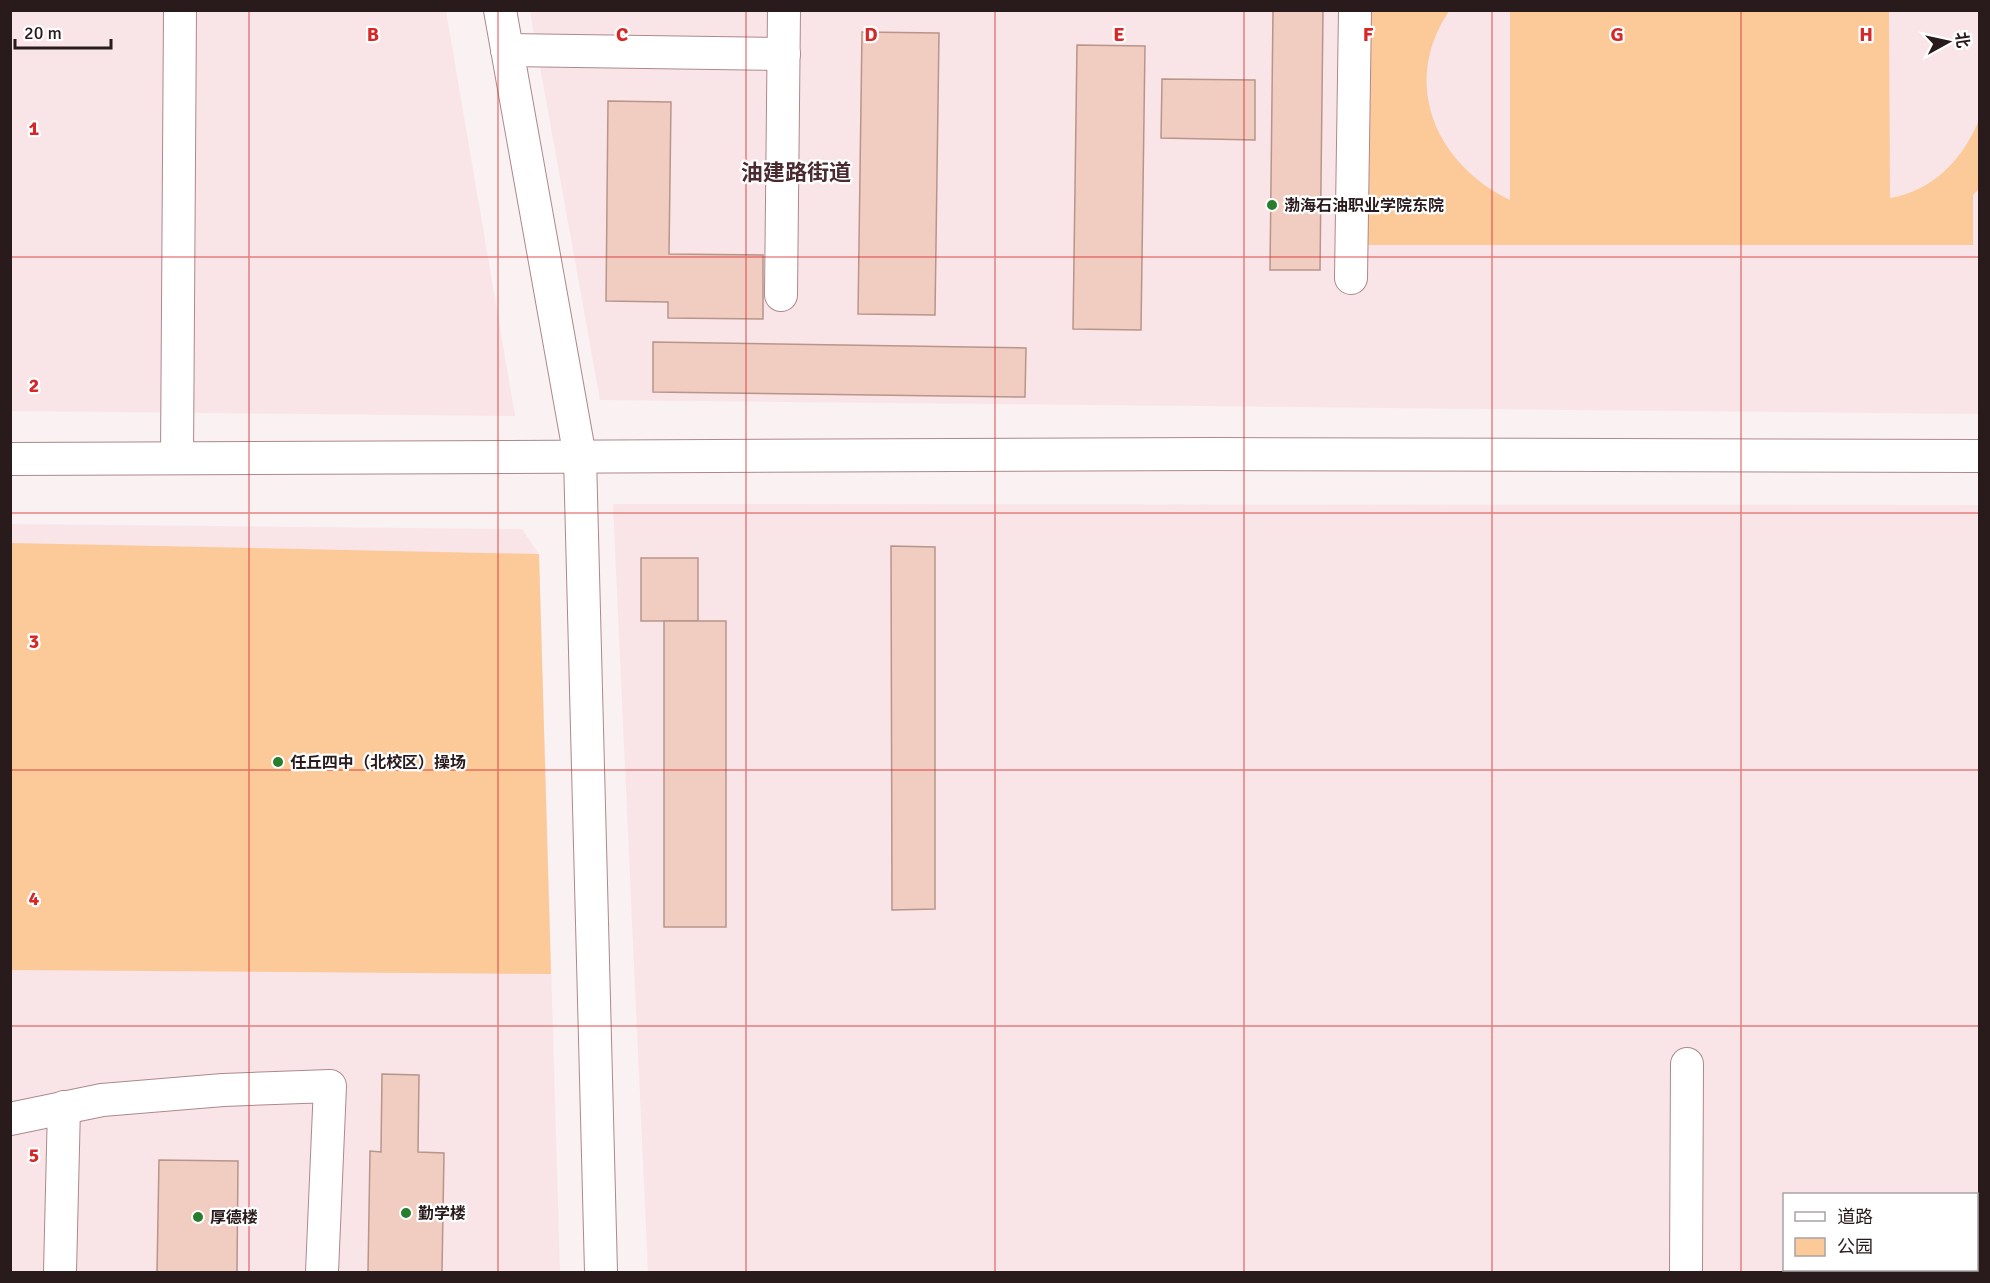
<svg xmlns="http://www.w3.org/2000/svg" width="1990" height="1283" font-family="Signika,'Noto Sans SC',sans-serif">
	<rect width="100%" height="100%" fill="#f9f1f2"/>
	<g fill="#f9e5e7" fill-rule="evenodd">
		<path d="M11,11H446L515,416L11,411Z"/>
		<path d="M530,11H1979V414L600,400Z"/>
		<path d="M613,504L1979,505V1272H648ZM1784,1194H1976V1270H1784Z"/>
		<path d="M11,524L522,529L539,554L560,1272H11Z"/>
	</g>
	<g fill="#fcc999">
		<path d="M1371,11H1449C1400,84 1436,164 1510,200V11H1889L1890,198C1933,191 1963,159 1979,120V189L1973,195V245H1367Z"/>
		<path d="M11,543L539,554L551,974L11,970Z"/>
	</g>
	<g fill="#f1ccc0" stroke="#b8958a" stroke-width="1.5">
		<path d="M1273,10H1323L1320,270H1270Z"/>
		<path d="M862,32L939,33L935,315L858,314Z"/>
		<path d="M1077,45L1145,46L1141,330L1073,329Z"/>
		<path d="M1162,79L1255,80V140L1161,138Z"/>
		<path d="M608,101L671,102L669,254L763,255V319L668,318V302L606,301Z"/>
		<path d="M653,342L1026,348L1025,397L653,392Z"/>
		<path d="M891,546L935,547V909L892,910Z"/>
		<rect x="641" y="558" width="57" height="63"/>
		<rect x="664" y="621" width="62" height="306"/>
		<path d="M382,1074L419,1075L418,1152L444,1153L442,1272H368L370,1151L381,1152Z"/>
		<path d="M159,1160L238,1161L237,1272H157Z"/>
	</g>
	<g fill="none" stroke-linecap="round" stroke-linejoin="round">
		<defs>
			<g id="minor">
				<path d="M500,10L580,457L601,1272"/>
				<path d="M507,50L784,54"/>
				<path d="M1351,278L1355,10"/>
				<path d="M781,295L784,10"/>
				<path d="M177,458L180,10"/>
				<path d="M10,459L1212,454L1980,456"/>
				<path d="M10,1119L102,1100L223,1090L330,1086L322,1272"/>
				<path d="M60,1272L64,1107"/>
				<path d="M1686,1272L1687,1064"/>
			</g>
		</defs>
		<use href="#minor" stroke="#ad888c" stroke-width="34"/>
		<use href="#minor" stroke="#fff" stroke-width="32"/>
	</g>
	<path fill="none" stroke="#d62828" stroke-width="1.5" stroke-opacity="0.55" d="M249,10V1272M498,10V1272M746,10V1272M995,10V1272M1244,10V1272M1492,10V1272M1741,10V1272M10,257H1980M10,513H1980M10,770H1980M10,1026H1980"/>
	<g fill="#277e2d" stroke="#fff" stroke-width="2">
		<circle cx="1272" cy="205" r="6"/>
		<circle cx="278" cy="762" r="6"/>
		<circle cx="406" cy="1213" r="6"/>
		<circle cx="198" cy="1217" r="6"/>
	</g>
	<g text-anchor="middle" stroke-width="4.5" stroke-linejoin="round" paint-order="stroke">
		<g font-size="16" font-weight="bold" fill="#291a1c" stroke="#fff" text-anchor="start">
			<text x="1284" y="211">渤海石油职业学院东院</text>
			<text x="290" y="768">任丘四中（北校区）操场</text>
			<text x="418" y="1219">勤学楼</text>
			<text x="210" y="1223">厚德楼</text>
		</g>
		<g font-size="22" font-weight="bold" fill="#4a2b2f" stroke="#fff">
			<text x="796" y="180">油建路街道</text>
		</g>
	</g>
	<g font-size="20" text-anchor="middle" font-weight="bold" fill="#d62828" stroke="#fff" stroke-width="4.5" stroke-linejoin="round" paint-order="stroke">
		<text x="373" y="41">B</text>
		<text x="622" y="41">C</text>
		<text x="871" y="41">D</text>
		<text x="1119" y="41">E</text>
		<text x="1368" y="41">F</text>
		<text x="1617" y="41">G</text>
		<text x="1866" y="41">H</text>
		<text x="34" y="135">1</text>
		<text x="34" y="392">2</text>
		<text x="34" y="648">3</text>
		<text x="34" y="905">4</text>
		<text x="34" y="1162">5</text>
	</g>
	<rect width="1990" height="1283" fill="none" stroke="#291a1c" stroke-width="24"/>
	<rect x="1783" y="1193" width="195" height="78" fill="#ffffff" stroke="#a9a3a4" stroke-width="1.5"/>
	<rect x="1795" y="1212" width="30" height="9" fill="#ffffff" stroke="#a9a3a4" stroke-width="1.5"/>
	<text x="1837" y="1223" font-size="18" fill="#291a1c">道路</text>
	<rect x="1795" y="1238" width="30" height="18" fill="#fcc999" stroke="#a9a3a4" stroke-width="1.5"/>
	<text x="1837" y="1253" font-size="18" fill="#291a1c">公园</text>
	<g transform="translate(1948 42) rotate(82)" stroke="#ffffff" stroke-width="4.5" paint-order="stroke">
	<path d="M0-4.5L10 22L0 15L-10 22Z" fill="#291a1c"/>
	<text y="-9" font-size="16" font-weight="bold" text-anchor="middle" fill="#291a1c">北</text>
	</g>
	<path d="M15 39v9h96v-9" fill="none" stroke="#291a1c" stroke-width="3"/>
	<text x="24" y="39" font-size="18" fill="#291a1c" stroke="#ffffff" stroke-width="4.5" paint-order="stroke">20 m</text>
</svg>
